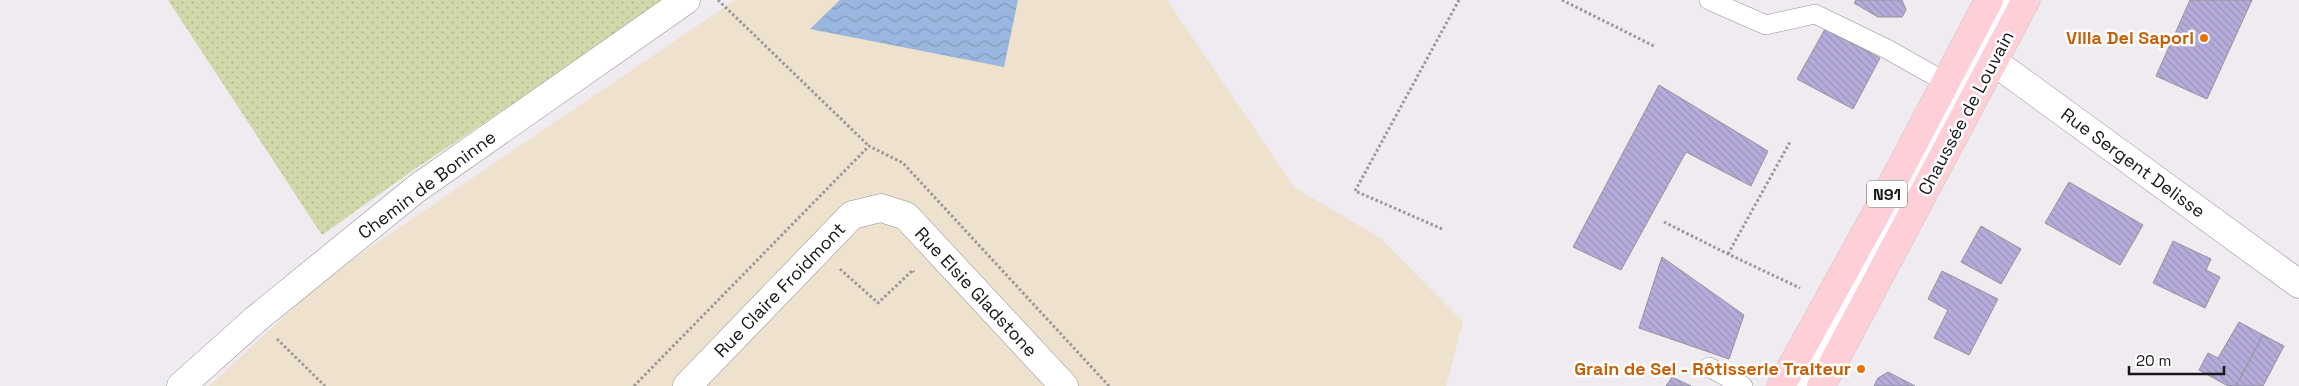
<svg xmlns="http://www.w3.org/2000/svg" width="2299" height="386" font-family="'Space Grotesk',sans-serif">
	<defs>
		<pattern id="grass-dots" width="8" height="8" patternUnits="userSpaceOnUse" patternTransform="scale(1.25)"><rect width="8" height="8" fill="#d1d8a9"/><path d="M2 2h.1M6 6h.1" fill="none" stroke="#b3b991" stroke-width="1.8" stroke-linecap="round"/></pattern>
		<pattern id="water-waves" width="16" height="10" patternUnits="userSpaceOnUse" patternTransform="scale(1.25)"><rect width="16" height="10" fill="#99b7df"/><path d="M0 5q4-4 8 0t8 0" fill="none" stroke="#839dbf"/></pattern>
		<pattern id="building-back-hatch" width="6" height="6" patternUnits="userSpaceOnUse" patternTransform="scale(1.25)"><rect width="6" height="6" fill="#b6acdb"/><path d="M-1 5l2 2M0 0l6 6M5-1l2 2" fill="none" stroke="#9c93bb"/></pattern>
	</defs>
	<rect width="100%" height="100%" fill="#efebf0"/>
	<path fill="#eee1cd" d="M735,0H1167L1294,187L1380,238L1463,322L1446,386H209L328,276Z"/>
	<path fill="url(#grass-dots)" d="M168,0H668L412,171L322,235Z"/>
	<path fill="url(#water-waves)" d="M840,0H1018L1004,67L810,29Z"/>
	<g fill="url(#building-back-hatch)" stroke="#959499">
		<path d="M1856,0H1902L1906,10L1902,17H1878L1854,3Z"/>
		<path d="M2190,0H2252L2207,99L2156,76Z"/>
		<path d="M1825,29L1880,58L1853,109L1797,79Z"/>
		<path d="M1659,85L1768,151L1751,186L1686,152L1621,270L1573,247Z"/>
		<path d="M2069,182L2143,225L2120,265L2045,223Z"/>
		<path d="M1981,226L2021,249L2001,284L1961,262Z"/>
		<path d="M2173,241L2211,259L2206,270L2220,277L2205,308L2153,283Z"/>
		<path d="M1662,257L1744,315L1729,359L1639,328Z"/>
		<path d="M1942,271L1998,299L1969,355L1934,338L1948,310L1928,299Z"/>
		<path d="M2239,322L2263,335L2236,386H2228L2199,370L2208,353L2218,358Z"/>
		<path d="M2263,335L2284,346L2263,386H2236Z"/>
		<path d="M1888,372L1915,386H1874L1878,378Z"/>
		<path d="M1672,377L1691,386H1666Z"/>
	</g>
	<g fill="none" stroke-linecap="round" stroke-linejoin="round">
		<defs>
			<g id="service">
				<path d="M1709,0L1766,25L1815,14L1887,49L1947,83"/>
				<path d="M1709,367L1743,386"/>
				<path d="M1799,386L2008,0"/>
			</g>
			<g id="minor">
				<path d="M1969,40L1993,61L2299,284"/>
				<path d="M181,386L256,319L416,189L686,0"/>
			</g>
			<path id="tertiary" d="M687,386L852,215L881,208L906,216L1064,386"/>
			<g id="primary">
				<path d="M1781,386L1888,192L1989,0"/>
				<path d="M1821,386L2026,0"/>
			</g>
		</defs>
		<use href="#service" stroke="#949195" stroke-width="20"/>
		<use href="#minor" stroke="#949195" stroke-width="29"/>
		<use href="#tertiary" stroke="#949195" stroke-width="29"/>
		<use href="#primary" stroke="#c8c7c8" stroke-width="29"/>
		<g stroke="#9a979b" stroke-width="3" stroke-dasharray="2.5 2.5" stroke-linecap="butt">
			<path d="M718,0L869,146"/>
			<path d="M1562,0L1654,46"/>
			<path d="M1664,222L1728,254L1800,288"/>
			<path d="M1442,229L1355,191L1459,0"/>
			<path d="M1728,254L1790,142"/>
			<path d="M840,269L878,303L913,270L914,272"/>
			<path d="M277,339L325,386"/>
			<path d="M634,386L869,146L903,163L1109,386"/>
		</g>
		<use href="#service" stroke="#fff" stroke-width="19"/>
		<use href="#minor" stroke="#fff" stroke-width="28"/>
		<use href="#tertiary" stroke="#fff" stroke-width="28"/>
		<use href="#primary" stroke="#fecfd6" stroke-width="28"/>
	</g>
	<g fill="#e8710a" stroke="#fff" stroke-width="2">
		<circle cx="2204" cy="38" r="5"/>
		<circle cx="1861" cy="369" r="5"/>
	</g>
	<g text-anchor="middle" stroke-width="5" stroke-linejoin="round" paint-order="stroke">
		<rect fill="#fff" stroke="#5d5c5d" stroke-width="1" x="1867" y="180.5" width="40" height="27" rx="4"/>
		<g font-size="16" font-weight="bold" fill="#181618">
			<text x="1887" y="200">N91</text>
		</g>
		<g font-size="18" font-weight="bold" fill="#c56008" stroke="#fff" text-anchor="end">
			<text x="2194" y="44">Villa Dei Sapori</text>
			<text x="1851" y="375">Grain de Sel - Rôtisserie Traiteur</text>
		</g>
		<g font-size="18" fill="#181618" stroke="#fff">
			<text transform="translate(1966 113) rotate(-62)" y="6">Chaussée de Louvain</text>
			<text transform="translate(2133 163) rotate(36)" y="6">Rue Sergent Delisse</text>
			<text transform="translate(427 185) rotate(-37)" y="6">Chemin de Boninne</text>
			<text transform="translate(780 290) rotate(-46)" y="6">Rue Claire Froidmont</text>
			<text transform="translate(976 292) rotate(47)" y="6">Rue Elsie Gladstone</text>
		</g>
	</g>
	<path d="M2129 366v8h95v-8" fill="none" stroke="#181618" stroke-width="2.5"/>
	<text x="2136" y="366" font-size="15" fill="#181618" stroke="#ffffff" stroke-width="4" paint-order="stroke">20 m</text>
</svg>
